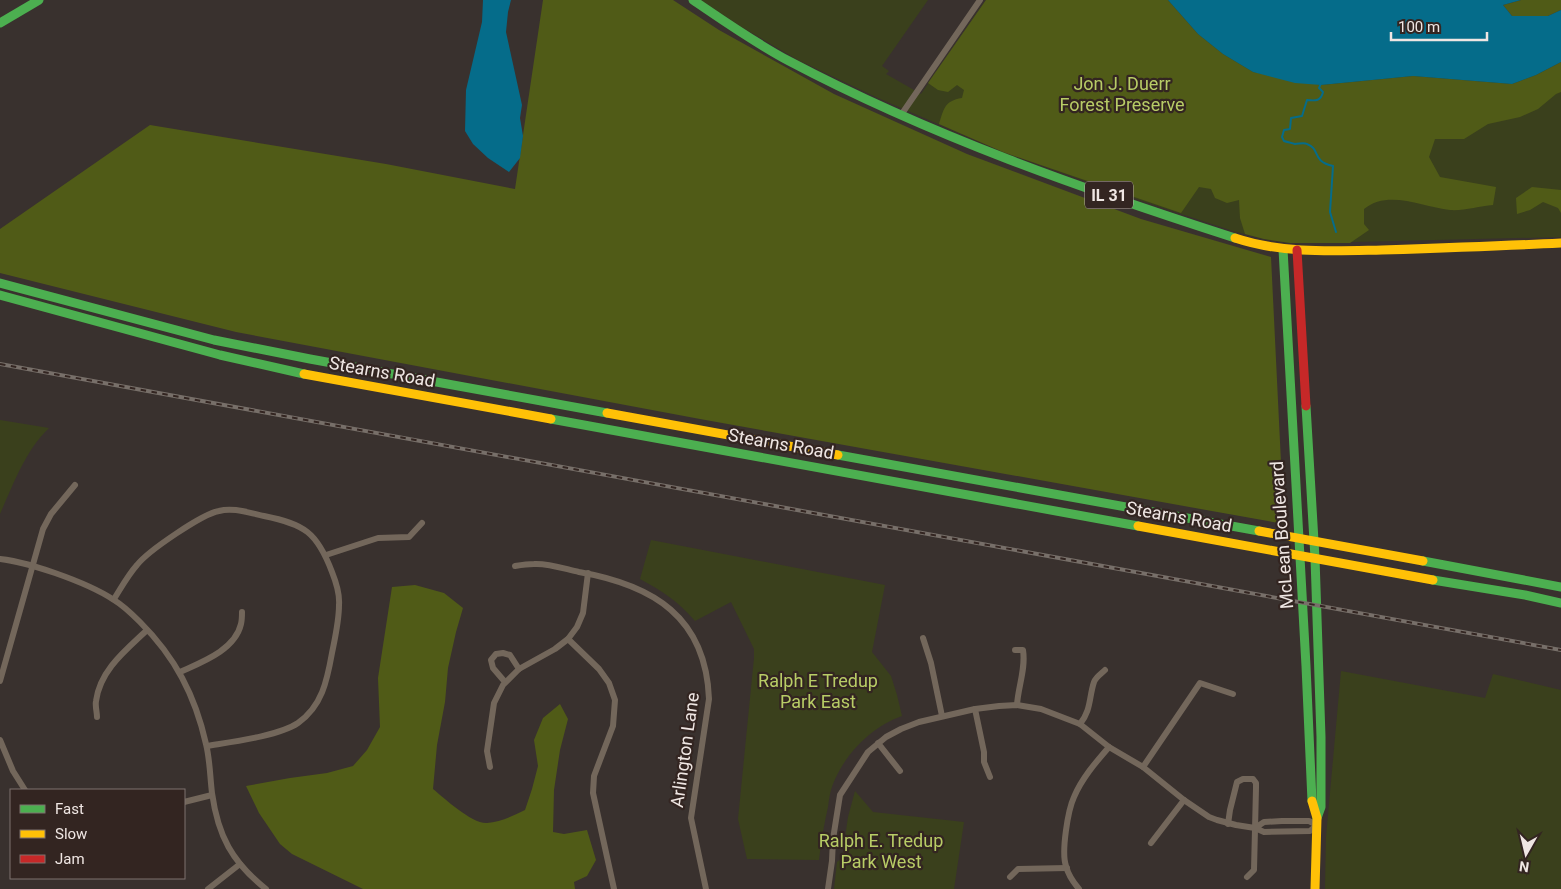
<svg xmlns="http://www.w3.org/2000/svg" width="1561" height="889" font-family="Roboto,sans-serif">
	<rect width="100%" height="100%" fill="#39312e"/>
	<g fill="#3a401c">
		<path d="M701,0H928L882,66L889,71L886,74L921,94L986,0H1168L1198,34L1536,75L1561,62V237L1314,243H1290L1264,239L1233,231L1127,196L1003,152L878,98L798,60L740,26Z"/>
		<path d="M0,420L49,428C25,451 13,485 0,514Z"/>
		<path d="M651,540L885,585L872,652L891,676L897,695L902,716C871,727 845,754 833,784C830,791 829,799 828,807C824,824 821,842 819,860L747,859L738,819L754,658V649L731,602L695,621C678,601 662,591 640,579Z"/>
		<path d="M1341,671L1485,698L1493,674L1561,690V889H1325L1326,837Z"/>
		<path d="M855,791L873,812L964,822L954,889H834L837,862L842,858L848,817Z"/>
	</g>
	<g fill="#505b17">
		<path d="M543,0H673L719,30L834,94L967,154L1141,219L1271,257L1284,524L700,419L236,332L0,273V229L150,125L386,164L515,189Z"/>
		<path d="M986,0H1168L1198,34L1223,54L1253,72L1321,85L1413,76L1512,84L1536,75L1561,62V92L1556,94L1538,109L1520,117L1488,124L1464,139H1435L1429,157L1440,177L1496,187L1493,205C1479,206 1464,211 1450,210C1423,207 1388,189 1364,209V224L1369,230L1350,243H1290L1264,239L1245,234L1240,218L1239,200L1227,203L1215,198L1211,189L1199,187L1181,213L1003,152L939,124C944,109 944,101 962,98L964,90L957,85L948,92L938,90L928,83Z"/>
		<path d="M1521,0H1561V10L1548,16H1512L1503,5Z"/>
		<path d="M1532,187L1561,190V213L1558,208L1543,202L1530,210L1517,214L1516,198Z"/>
		<path d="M415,585L444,593L463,608L456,632L448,668L445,702L437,745L433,789C444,798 472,824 487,823C500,822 513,816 525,810L532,789L538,766L534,740L543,718L560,704L568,719L560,750L554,790L553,832L564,834L587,830L596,860L587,876L574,882L575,889H363L292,854L280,844L259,813L246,786L290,778L327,773L353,766L367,750L380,727L378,678L392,587Z"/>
	</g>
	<g fill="#056c8a">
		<path d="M483,0H511L508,12L506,32L522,105L520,118L523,136L520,158L509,172L488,158L473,144L465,131L466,90L482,22Z"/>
		<path d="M1168,0H1521L1503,5L1512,16H1548L1561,10V62L1536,75L1512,84L1413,76L1321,85L1295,83L1253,72L1223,54L1198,34Z"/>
	</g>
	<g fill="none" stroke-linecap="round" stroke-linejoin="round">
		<path stroke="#056c8a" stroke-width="2" d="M1321,83L1319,88L1323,92C1321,101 1316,101 1307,100L1302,116L1291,118L1290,129L1284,130L1282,137L1284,141C1287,142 1292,143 1295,144C1299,144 1304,142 1307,144C1321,149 1311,161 1333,166L1330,212L1336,232"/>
		<g stroke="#73675b" stroke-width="6">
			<path d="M901,115L980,0"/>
			<path d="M326,555L378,538L409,537L422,523"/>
			<path d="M0,559C19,561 37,567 55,573C75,580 96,588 114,600C124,606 132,614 140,622C175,657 195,695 206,744C210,760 210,777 212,793C218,836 232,862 266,889"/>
			<path d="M515,566C521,565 528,564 534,564C548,563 565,569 579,572C653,585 706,617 709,699L691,818L706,889"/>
			<path d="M114,599C121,588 128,575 137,565C148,551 202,514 219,511C233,507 249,513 264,516C304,524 317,532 332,572C336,582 340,593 339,605C339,621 335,638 332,653C327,681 322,706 298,723C279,736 231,742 207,746"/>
			<path d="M923,638L931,663L942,716"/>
			<path d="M568,639L599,669L609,683L615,700L613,726L594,776L593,793L614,889"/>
			<path d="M1015,650H1023C1026,669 1018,687 1017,705"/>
			<path d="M180,672C202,662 235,650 241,624C242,620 242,616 242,612"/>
			<path d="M0,681L43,529L51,514L75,485"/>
			<path d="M505,682L493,668L491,660L496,654L503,653L510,655L519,669"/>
			<path d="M975,709L984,752V762L990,777"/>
			<path d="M97,717C97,712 95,706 96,701C100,670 126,650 147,630"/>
			<path d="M1080,724C1091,711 1089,697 1094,682C1096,677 1101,674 1105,670"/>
			<path d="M0,740L13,771L25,790"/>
			<path d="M878,743L900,771"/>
			<path d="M490,767L487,751L494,703L503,685L519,669L555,649L568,639L577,627L583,613L588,573"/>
			<path d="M1143,767L1200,683L1233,694"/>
			<path d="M184,802L212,795"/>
			<path d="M1228,824L1230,810L1237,782L1243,779H1253L1256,783V788L1254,870L1247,877"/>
			<path d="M1151,843L1184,800"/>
			<path d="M1010,877L1018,869L1067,868"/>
			<path d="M208,889L240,864"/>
			<path d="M828,889L832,861L833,839L840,795L868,752L886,737L901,729L919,722L975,709L999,706L1017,705L1041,709L1080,724L1109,747L1143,767L1184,800L1209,817L1217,820L1236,825L1255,828L1264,832L1310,831L1317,825L1309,821H1282L1264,822L1255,828"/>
			<path d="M1079,889C1073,882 1068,874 1066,866C1061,852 1068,810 1074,797C1082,778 1096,762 1109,747"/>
		</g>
		<g stroke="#4caf50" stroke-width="9">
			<path d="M693,0C724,21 755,43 789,61C931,136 1083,189 1235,238"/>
			<path d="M0,23L39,0"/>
			<path d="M1283,249L1306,666L1312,801"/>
			<path d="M0,283L214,340L310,359L607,413"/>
			<path d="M0,295L220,355L304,374"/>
			<path d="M1306,406L1315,558L1321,737V807L1317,818"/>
			<path d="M551,419L1138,526"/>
			<path d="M838,455L1259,531"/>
			<path d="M1423,561L1561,587"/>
			<path d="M1433,580L1525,595L1561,603"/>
		</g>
		<g stroke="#ffc107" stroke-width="9">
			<path d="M1235,238C1283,254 1333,251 1382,250C1442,248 1501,246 1561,243"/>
			<path d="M304,374L551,419"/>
			<path d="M607,413L838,455"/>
			<path d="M1138,526L1433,580"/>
			<path d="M1259,531L1423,561"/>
			<path d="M1312,801L1317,818L1315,889"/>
		</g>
		<path stroke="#c62828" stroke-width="9" d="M1297,250L1306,406"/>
		<defs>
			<path id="rail" d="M0,364L1561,650"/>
		</defs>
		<use href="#rail" stroke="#776f69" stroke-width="4"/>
		<use href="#rail" stroke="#332521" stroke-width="2" stroke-dasharray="5.5" stroke-linecap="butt"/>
	</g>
	<g text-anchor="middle" stroke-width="4.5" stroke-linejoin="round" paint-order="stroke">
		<rect fill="#332521" stroke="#b7aca9" stroke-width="1" x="1085" y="181.5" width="48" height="27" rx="4"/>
		<g font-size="16" font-weight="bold" fill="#efe6e3">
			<text x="1109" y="201">IL 31</text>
		</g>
		<g font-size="18" fill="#b8cc66" stroke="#332521">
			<text x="1122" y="90">Jon J. Duerr<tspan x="1122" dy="21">Forest Preserve</tspan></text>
			<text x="818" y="687">Ralph E Tredup<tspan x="818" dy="21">Park East</tspan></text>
			<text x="881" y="847">Ralph E. Tredup<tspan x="881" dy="21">Park West</tspan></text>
		</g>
		<g font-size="18" fill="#efe6e3" stroke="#332521">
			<text transform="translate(382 372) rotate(10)" y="6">Stearns Road</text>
			<text transform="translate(781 444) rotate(10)" y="6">Stearns Road</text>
			<text transform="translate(1179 517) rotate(10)" y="6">Stearns Road</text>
			<text transform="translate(1282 535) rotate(-94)" y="6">McLean Boulevard</text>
			<text transform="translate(685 750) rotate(-82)" y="6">Arlington Lane</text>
		</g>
	</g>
	<rect x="10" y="789" width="175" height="90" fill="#332521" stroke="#7e726f"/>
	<rect x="20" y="805" width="25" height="8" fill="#4caf50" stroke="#7e726f"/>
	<text x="55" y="814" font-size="15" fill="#efe6e3">Fast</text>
	<rect x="20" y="830" width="25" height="8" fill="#ffc107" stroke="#7e726f"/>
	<text x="55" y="839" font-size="15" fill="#efe6e3">Slow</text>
	<rect x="20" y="855" width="25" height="8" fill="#c62828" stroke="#7e726f"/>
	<text x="55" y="864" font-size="15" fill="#efe6e3">Jam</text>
	<g transform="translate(1526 854) rotate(188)" stroke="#332521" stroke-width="4" paint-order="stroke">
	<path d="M0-4L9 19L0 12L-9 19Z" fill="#efe6e3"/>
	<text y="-8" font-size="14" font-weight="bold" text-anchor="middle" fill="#efe6e3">N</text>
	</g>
	<path d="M1391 32v8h96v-8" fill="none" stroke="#efe6e3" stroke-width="2.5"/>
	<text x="1398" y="32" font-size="15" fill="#efe6e3" stroke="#332521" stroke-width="4" paint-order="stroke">100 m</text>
</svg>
